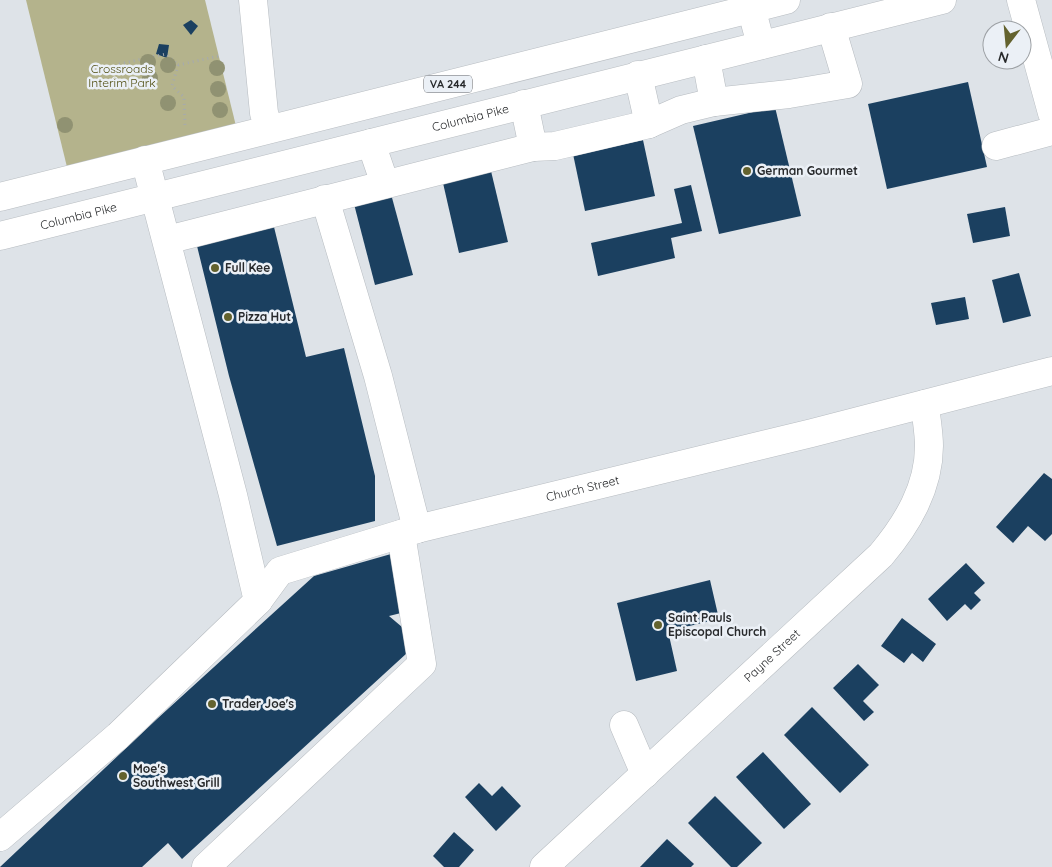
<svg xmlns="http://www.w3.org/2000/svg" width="1052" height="867" font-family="Quicksand,sans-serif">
	<rect width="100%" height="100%" fill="#dee3e8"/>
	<path fill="#b4b38c" d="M26,0H205L236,126L67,167Z"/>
	<g fill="#1b4060">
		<path d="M191,20L198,26L191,35L183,25Z"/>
		<path d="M159,44L169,45L167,58L156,54Z"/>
		<path d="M968,82L987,167L887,189L868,104Z"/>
		<path d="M775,107L801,216L719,234L693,126Z"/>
		<path d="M643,140L655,196L585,211L573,154Z"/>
		<path d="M491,171L508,242L459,253L443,183Z"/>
		<path d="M691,185L702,231L671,238L675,258L598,276L591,243L682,223L674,189Z"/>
		<path d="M391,194L413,275L375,285L354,204Z"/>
		<path d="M1005,207L1010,236L973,243L967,214Z"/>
		<path d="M274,227L306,357L344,348L375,476V521L277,546L229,376L197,246Z"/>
		<path d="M1019,273L1031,316L1003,323L992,280Z"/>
		<path d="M965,297L969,319L936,325L931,303Z"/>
		<path d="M1044,473L1052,479V534L1045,541L1028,526L1013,543L996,527Z"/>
		<path d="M391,554L405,612L389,616L402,627L407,653L182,859L168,843L142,867H0L158,718L314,576Z"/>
		<path d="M966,563L985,583L974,593L981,600L971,610L965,604L947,621L928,599Z"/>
		<path d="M710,580L719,619L668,631L677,671L636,681L617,603Z"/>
		<path d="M902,618L936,644L923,662L912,653L904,663L881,646Z"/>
		<path d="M858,664L879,685L863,701L874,712L864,721L833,688Z"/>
		<path d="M812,707L869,765L840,793L784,735Z"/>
		<path d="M763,752L811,804L784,829L736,777Z"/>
		<path d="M479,783L492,796L502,786L521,806L496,831L465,797Z"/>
		<path d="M715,796L762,843L737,867H731L688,823Z"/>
		<path d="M454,832L474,850L459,867H444L433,856Z"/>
		<path d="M667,839L694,864L691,867H640Z"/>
	</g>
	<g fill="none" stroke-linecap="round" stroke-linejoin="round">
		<defs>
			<g id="minor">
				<path d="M253,0L264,113L269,129"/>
				<path d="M749,0L761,45"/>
				<path d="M1021,0L1052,113"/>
				<path d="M706,59L714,102"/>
				<path d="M638,75L649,124"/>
				<path d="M524,104L533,147"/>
				<path d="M371,143L385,184"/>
				<path d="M996,146L1052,131"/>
				<path d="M325,199L378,376L417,529"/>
				<path d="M167,240L533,147L555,146L649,124L681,110L714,102L789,94L848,84L831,27"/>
				<path id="s1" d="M258,601L280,571L417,529L812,433L1052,371"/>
				<path d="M624,725L645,774"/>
				<path d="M0,837L118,736L258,601L233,495L145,160"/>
				<path d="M206,867L422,664L401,534"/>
				<path id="s2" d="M544,867L881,555C907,524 929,488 929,446C929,432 926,418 925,404"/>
			</g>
			<g id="major">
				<path d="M0,197L786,0"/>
				<path id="s3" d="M0,236L942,0"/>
			</g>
		</defs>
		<use href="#minor" stroke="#b7bcc1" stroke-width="29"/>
		<use href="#major" stroke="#b7bcc1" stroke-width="29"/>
		<g stroke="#a6aaae" stroke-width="3" stroke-dasharray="1 4" stroke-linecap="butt">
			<path d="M119,64L166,54L178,65"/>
			<path d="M178,65L172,86L184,97L185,126"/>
			<path d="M178,65L219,56"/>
		</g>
		<use href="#minor" stroke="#fff" stroke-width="28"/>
		<use href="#major" stroke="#fff" stroke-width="28"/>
	</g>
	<g fill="#909272">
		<circle cx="148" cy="62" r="8"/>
		<circle cx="168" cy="65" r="8"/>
		<circle cx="217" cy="68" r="8"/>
		<circle cx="150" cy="78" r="8"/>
		<circle cx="218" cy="89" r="8"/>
		<circle cx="168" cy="103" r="8"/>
		<circle cx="220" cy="110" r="8"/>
		<circle cx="65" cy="125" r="8"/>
	</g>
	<g fill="#63622e" stroke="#ebf0f6" stroke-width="2">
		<circle cx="747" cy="171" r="5"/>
		<circle cx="215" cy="268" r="5"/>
		<circle cx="228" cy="317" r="5"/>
		<circle cx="658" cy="625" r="5"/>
		<circle cx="212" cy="704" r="5"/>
		<circle cx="123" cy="776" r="5"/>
	</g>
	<g text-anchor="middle" stroke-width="5" stroke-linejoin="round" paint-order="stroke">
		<rect fill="#ebf0f6" stroke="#626569" stroke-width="1" x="424" y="75.5" width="48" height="17" rx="4"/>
		<g font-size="11" font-weight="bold" fill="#282a2c">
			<text x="448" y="88">VA 244</text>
		</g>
		<g font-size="12" fill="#514f12" stroke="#ebf0f6">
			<text x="122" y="73">Crossroads<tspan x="122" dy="14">Interim Park</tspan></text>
		</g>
		<g font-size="12" fill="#282a2c" stroke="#ebf0f6">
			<text dy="4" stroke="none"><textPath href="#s3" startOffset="485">Columbia Pike</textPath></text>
			<text dy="4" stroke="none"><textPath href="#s3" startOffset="81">Columbia Pike</textPath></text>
			<text dy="4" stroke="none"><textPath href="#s1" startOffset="351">Church Street</textPath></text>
			<text dy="4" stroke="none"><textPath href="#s2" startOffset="311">Payne Street</textPath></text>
		</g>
		<g font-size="12" font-weight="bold" fill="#282a2c" stroke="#ebf0f6" text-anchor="start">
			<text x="757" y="175">German Gourmet</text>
			<text x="225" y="272">Full Kee</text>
			<text x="238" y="321">Pizza Hut</text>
			<text x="668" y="622">Saint Pauls<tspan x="668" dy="14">Episcopal Church</tspan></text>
			<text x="222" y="708">Trader Joe's</text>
			<text x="133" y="773">Moe's<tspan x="133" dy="14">Southwest Grill</tspan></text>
		</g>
	</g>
	<g transform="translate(1007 45) rotate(196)"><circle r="24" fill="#ebf0f6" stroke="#9da1a5"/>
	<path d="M0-4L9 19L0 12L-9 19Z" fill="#63622e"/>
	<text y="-8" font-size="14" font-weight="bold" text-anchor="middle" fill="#282a2c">N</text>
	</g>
</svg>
